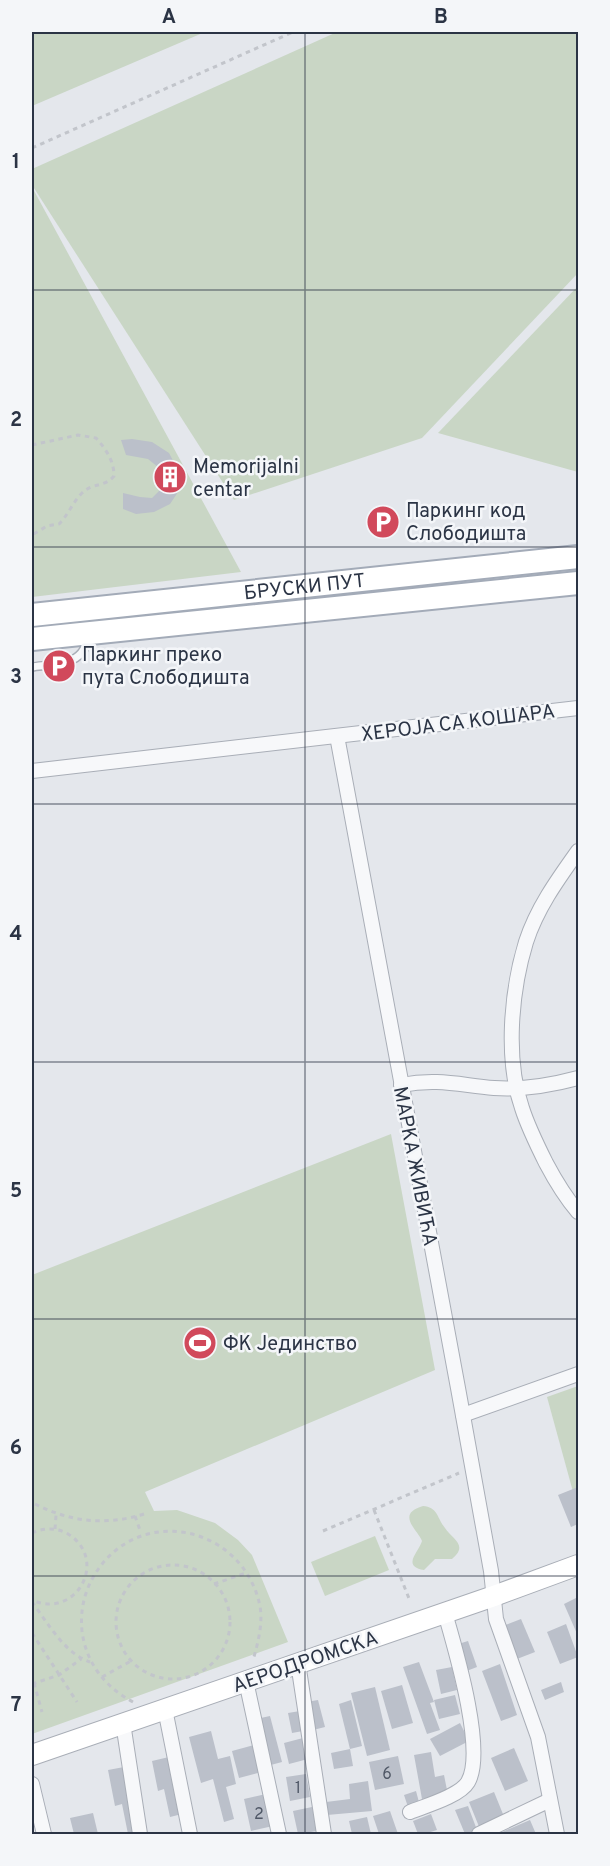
<svg xmlns="http://www.w3.org/2000/svg" width="610" height="1866" font-family="Overpass,sans-serif">
	<rect width="100%" height="100%" fill="#e4e7ec"/>
	<g fill="#c9d6c5">
		<path d="M32,32H205L32,106Z"/>
		<path d="M337,32H578V273L422,438L234,500L32,185V169Z"/>
		<path d="M32,187L241,572L32,597Z"/>
		<path d="M578,286V472L438,433Z"/>
		<path d="M391,1134L435,1370L145,1492L154,1511L177,1510L215,1523L238,1540L252,1555L288,1642L32,1734V1275Z"/>
		<path d="M578,1386V1510L547,1397Z"/>
		<path d="M423,1506C438,1507 437,1518 445,1528C452,1539 469,1545 452,1559H435L424,1570C401,1566 419,1552 422,1541C418,1530 395,1514 423,1506Z"/>
		<path d="M375,1536L389,1570L325,1596L311,1562Z"/>
	</g>
	<g fill="#bbc0ca">
		<path d="M132,439L152,442L169,453L180,474V489L170,504L154,512L136,514L123,509V493L140,497L152,498L159,491L161,480L158,467L148,459L126,455L121,440Z"/>
		<path d="M578,1487V1524L571,1527L558,1495Z"/>
		<path d="M578,1597V1636L564,1604Z"/>
		<path d="M521,1619L535,1652L517,1659L503,1626Z"/>
		<path d="M566,1624L578,1657L560,1664L547,1632Z"/>
		<path d="M468,1641L477,1667L464,1672L455,1645Z"/>
		<path d="M419,1662L434,1702L430,1703L440,1730L427,1734L403,1667Z"/>
		<path d="M500,1664L517,1715L501,1721L482,1671Z"/>
		<path d="M452,1667L457,1690L441,1694L436,1670Z"/>
		<path d="M561,1682L564,1692L545,1700L541,1690Z"/>
		<path d="M402,1685L413,1723L392,1729L381,1691Z"/>
		<path d="M375,1687L390,1750L367,1756L351,1693Z"/>
		<path d="M455,1695L460,1714L439,1719L434,1700Z"/>
		<path d="M318,1700L325,1727L313,1730L306,1702Z"/>
		<path d="M351,1700L362,1746L350,1749L339,1704Z"/>
		<path d="M300,1711L303,1731L292,1733L288,1713Z"/>
		<path d="M270,1716L282,1762L267,1766L256,1719Z"/>
		<path d="M460,1723L469,1741L440,1756L430,1739Z"/>
		<path d="M211,1731L218,1759L230,1756L236,1784L226,1787L234,1819L224,1822L213,1779L201,1783L189,1737Z"/>
		<path d="M303,1738L308,1759L289,1764L284,1743Z"/>
		<path d="M254,1745L262,1772L239,1778L232,1751Z"/>
		<path d="M514,1748L528,1781L505,1791L491,1758Z"/>
		<path d="M350,1749L353,1766L334,1769L331,1753Z"/>
		<path d="M431,1752L435,1777L444,1775L448,1795L422,1799L414,1755Z"/>
		<path d="M398,1756L404,1784L375,1790L369,1762Z"/>
		<path d="M169,1757L182,1814L170,1817L164,1789L158,1791L152,1761Z"/>
		<path d="M124,1767L136,1832L128,1834L122,1804L115,1806L108,1770Z"/>
		<path d="M306,1774L310,1797L290,1801L286,1777Z"/>
		<path d="M368,1781L372,1811L327,1815L326,1802L350,1799L349,1784Z"/>
		<path d="M416,1791L420,1806L409,1810L404,1795Z"/>
		<path d="M494,1792L505,1819L480,1829L469,1802Z"/>
		<path d="M266,1794L273,1826L251,1831L244,1799Z"/>
		<path d="M468,1806L477,1830L465,1834L455,1810Z"/>
		<path d="M312,1807L317,1831L298,1834L293,1811Z"/>
		<path d="M390,1811L398,1834H379L373,1816Z"/>
		<path d="M93,1813L98,1834H74L70,1818Z"/>
		<path d="M431,1814L437,1830L424,1834H418L413,1821Z"/>
		<path d="M367,1817L371,1834H352L349,1821Z"/>
		<path d="M530,1820L536,1834H497L502,1832Z"/>
	</g>
	<g fill="none" stroke-linecap="round" stroke-linejoin="round">
		<defs>
			<path id="lane" d="M32,667C53,664 87,666 87,636"/>
			<g id="street">
				<path d="M337,736L458,1388L491,1571L496,1619L538,1737L557,1834"/>
				<path d="M32,771L578,708"/>
				<path d="M578,851C558,879 537,908 526,942C511,991 505,1059 522,1108C528,1127 537,1145 546,1163C555,1180 566,1198 578,1212"/>
				<path d="M401,1085C438,1078 459,1085 494,1088C522,1090 552,1085 578,1078"/>
				<path d="M463,1415L578,1374"/>
				<path d="M298,1663L324,1834"/>
				<path d="M246,1681L279,1834"/>
				<path d="M165,1709L190,1834"/>
				<path d="M123,1723L140,1834"/>
				<path d="M32,1784L44,1834"/>
				<path d="M410,1812C425,1806 460,1796 468,1782C486,1751 455,1648 445,1613"/>
				<path d="M479,1834L550,1800"/>
			</g>
			<path id="secondary" d="M32,1755L494,1596L578,1565"/>
			<g id="primary">
				<path id="s1" d="M32,615L578,557"/>
				<path d="M32,639L578,583"/>
			</g>
		</defs>
		<use href="#lane" stroke="#a9aeb7" stroke-width="10"/>
		<use href="#street" stroke="#a9aeb7" stroke-width="16"/>
		<use href="#secondary" stroke="#a9aeb7" stroke-width="22"/>
		<use href="#primary" stroke="#a3abb8" stroke-width="26"/>
		<g stroke="#c2c5cb" stroke-width="3" stroke-dasharray="4.5 4.5" stroke-linecap="butt">
			<path d="M32,148L293,32"/>
			<path d="M32,445L78,435L96,438C106,449 114,461 114,476C104,488 93,482 82,493C73,502 68,515 59,524L47,526L32,535"/>
			<path d="M35,1504C71,1522 105,1526 144,1514"/>
			<path d="M374,1510L410,1601"/>
			<path d="M135,1516L141,1533"/>
			<path d="M55,1529L56,1515"/>
			<path d="M323,1531L459,1473"/>
			<path d="M32,1533C43,1528 56,1527 68,1534C109,1559 77,1620 32,1600"/>
			<circle cx="173" cy="1622" r="57"/>
			<path d="M214,1584L246,1573"/>
			<path d="M32,1602C48,1623 64,1653 90,1662"/>
			<path d="M32,1633L77,1702"/>
			<path d="M102,1677L131,1661"/>
			<path d="M34,1683L42,1712"/>
			<path d="M32,1684L59,1675L81,1659"/>
			<path d="M133,1702C105,1687 86,1663 82,1631C80,1611 84,1592 95,1574C139,1503 243,1525 260,1606C263,1624 258,1643 253,1660"/>
		</g>
		<use href="#lane" stroke="#f7f8fa" stroke-width="7"/>
		<use href="#street" stroke="#f7f8fa" stroke-width="14"/>
		<use href="#secondary" stroke="#fff" stroke-width="20"/>
		<use href="#primary" stroke="#fff" stroke-width="22"/>
	</g>
	<path fill="none" stroke="#2b3445" stroke-width="1.5" stroke-opacity="0.55" d="M305,32V1834M32,290H578M32,547H578M32,804H578M32,1062H578M32,1319H578M32,1576H578"/>
	<defs>
		<symbol id="building-disc" viewBox="-11 -11 22 22"><circle r="9.5" fill="#d1495b" stroke="#f4f6f9"/><path d="M-4-6H4V6H1V3H-1V6H-4ZM-2.5-4.3h1.7v1.8h-1.7ZM.8-4.3h1.7v1.8H.8ZM-2.5-1h1.7V.8h-1.7ZM.8-1h1.7V.8H.8Z" fill="#fff"/></symbol>
		<symbol id="parking-disc" viewBox="-11 -11 22 22"><circle r="9.5" fill="#d1495b" stroke="#f4f6f9"/><path d="M-3.5-5.5H1a3.5 3.5 0 0 1 0 7H-1V5.5H-3.5ZM-1-3.4V-.6H.8a1.4 1.4 0 0 0 0-2.8Z" fill="#fff"/></symbol>
		<symbol id="stadium-disc" viewBox="-11 -11 22 22"><circle r="9.5" fill="#d1495b" stroke="#f4f6f9"/><path d="M0-5a6.5 5 0 1 0 0 10a6.5 5 0 1 0 0-10ZM-3.5-1.8h7v3.6h-7Z" fill="#fff"/></symbol>
	</defs>
	<g fill-rule="evenodd">
		<use href="#building-disc" x="151" y="458" width="38" height="38"/>
		<use href="#parking-disc" x="364" y="503" width="38" height="38"/>
		<use href="#parking-disc" x="40" y="647" width="38" height="38"/>
		<use href="#stadium-disc" x="181" y="1324" width="38" height="38"/>
	</g>
	<g text-anchor="middle" stroke-width="5" stroke-linejoin="round" paint-order="stroke">
		<g font-size="16" fill="#4f5766">
			<text x="387" y="1779">6</text>
			<text x="298" y="1793">1</text>
			<text x="259" y="1819">2</text>
		</g>
		<g font-size="20" fill="#2b3445" stroke="#f4f6f9" text-anchor="start">
			<text x="193" y="473">Memorijalni<tspan x="193" dy="23">centar</tspan></text>
			<text x="406" y="517">Паркинг код<tspan x="406" dy="23">Слободишта</tspan></text>
			<text x="82" y="661">Паркинг преко<tspan x="82" dy="23">пута Слободишта</tspan></text>
			<text x="223" y="1350">ФК Јединство</text>
		</g>
		<g font-size="20" fill="#2b3445" stroke="#f4f6f9">
			<text dy="7" stroke="none"><textPath href="#s1" startOffset="274">БРУСКИ ПУТ</textPath></text>
			<text transform="translate(458 722) rotate(-7)" y="7">ХЕРОЈА СА КОШАРА</text>
			<text transform="translate(416 1166) rotate(79)" y="7">МАРКА ЖИВИЋА</text>
			<text transform="translate(305 1661) rotate(-19)" y="7">АЕРОДРОМСКА</text>
		</g>
	</g>
	<rect width="610" height="1866" fill="none" stroke="#f4f6f9" stroke-width="66"/>
	<rect x="33" y="33" width="544" height="1800" fill="none" stroke="#2b3445" stroke-width="2"/>
	<g font-size="20" text-anchor="middle" font-weight="bold" fill="#2b3445">
		<text x="169" y="23">A</text>
		<text x="441" y="23">B</text>
		<text x="16" y="168">1</text>
		<text x="16" y="426">2</text>
		<text x="16" y="683">3</text>
		<text x="16" y="940">4</text>
		<text x="16" y="1197">5</text>
		<text x="16" y="1454">6</text>
		<text x="16" y="1711">7</text>
	</g>
</svg>
